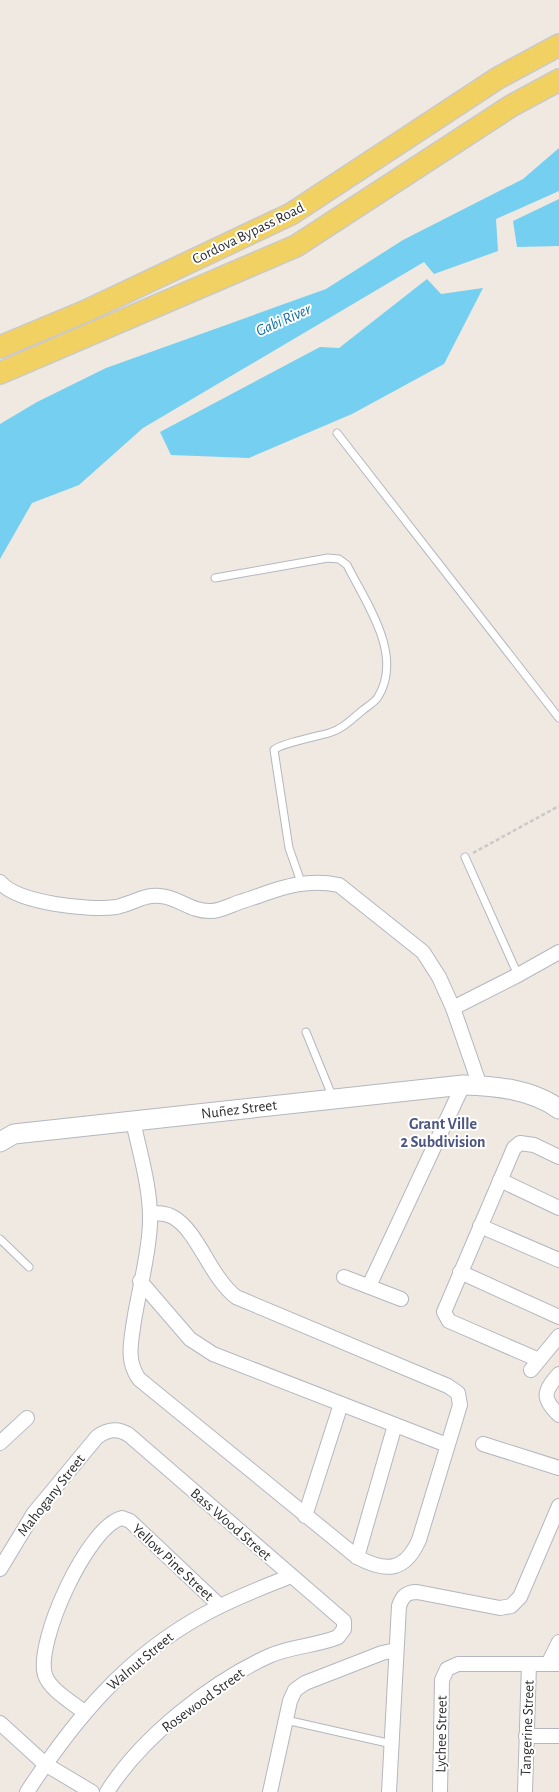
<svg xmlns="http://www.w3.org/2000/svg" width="559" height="1792" font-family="'Alegreya Sans',sans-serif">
	<rect width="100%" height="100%" fill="#efe9e1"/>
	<g fill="#75cff0">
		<path d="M559,148V191L496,219L498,251L434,274L424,262L143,428L79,485L32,503L0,559V424L37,402L106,368L326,289L403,240L523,179Z"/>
		<path d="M559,199V246L517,247L513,221Z"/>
		<path d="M427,279L441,294L483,288L444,364L352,414L249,458L171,455L160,432L320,347L339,348Z"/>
	</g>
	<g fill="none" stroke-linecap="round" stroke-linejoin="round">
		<defs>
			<g id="lane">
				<path d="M337,433L559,718"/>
				<path d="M215,578L328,558L339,559L347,565C366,603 404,655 378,697C375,702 368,706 363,710C352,719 343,729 329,733C318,736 279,744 274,750L289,848L301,882"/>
				<path d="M465,857L518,975"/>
				<path d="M306,1032L333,1098"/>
				<path d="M0,1239L29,1267"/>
				<path d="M286,1720L392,1744"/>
			</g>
			<g id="street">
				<path d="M0,882C17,903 90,911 116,907C132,904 144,894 160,896C178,897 191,912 211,911C220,911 231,905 240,902C275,891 301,877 339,885L423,952L439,977L453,1008L480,1086"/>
				<path d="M453,1008L518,975L559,952"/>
				<path d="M133,1121C140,1154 151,1189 150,1223C149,1255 139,1289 134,1321C131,1342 126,1361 139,1379L357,1557C387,1573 405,1571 419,1540L460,1405L458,1393L448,1386L236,1297C210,1277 198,1231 173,1217C166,1213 158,1213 150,1213"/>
				<path d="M500,1180L559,1208"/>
				<path d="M480,1226L559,1260"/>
				<path d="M460,1272L559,1317"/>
				<path d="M344,1277L401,1299"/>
				<path d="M140,1281L190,1339L213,1354L447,1445"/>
				<path d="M369,1286L463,1085"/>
				<path d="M539,1360L449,1321L444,1312L514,1148L520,1143L534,1145L559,1157"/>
				<path d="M531,1370L559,1336"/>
				<path d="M559,1374C544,1391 541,1398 559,1415"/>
				<path d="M0,1443L27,1418"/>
				<path d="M483,1444L559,1468"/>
				<path d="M305,1516L341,1404"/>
				<path d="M357,1557L395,1425"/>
				<path d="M0,1569L34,1513L97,1437C108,1429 118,1428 129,1435L344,1621V1629L338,1637C316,1646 291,1646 269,1656C210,1683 142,1737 107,1792"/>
				<path d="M548,1664L559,1642"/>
				<path d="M84,1712C72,1702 50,1690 45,1675C35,1642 88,1526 122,1518L130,1521L220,1606"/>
				<path d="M0,1723L45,1764L92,1792"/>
				<path d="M526,1736H559"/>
				<path d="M27,1792C74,1720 126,1657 203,1615C231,1599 261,1588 291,1576"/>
				<path d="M270,1792L290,1701L295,1690L305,1683L382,1653L396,1650"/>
				<path d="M389,1792L399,1606C402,1597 406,1592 417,1592L500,1608L511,1606L520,1597L559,1506"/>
				<path d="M440,1792L442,1680L447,1669L458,1664H559"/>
				<path d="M525,1792L529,1664"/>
			</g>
			<path id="secondary" d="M0,1142L14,1134L463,1085C495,1086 532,1089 559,1109"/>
			<g id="primary">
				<path d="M0,347L86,311L291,214L498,78L559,45"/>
				<path d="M0,373L296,246L511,106L559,80"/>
			</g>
		</defs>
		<use href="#lane" stroke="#b4b7c1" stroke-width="9"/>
		<use href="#street" stroke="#b4b7c1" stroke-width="16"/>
		<use href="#secondary" stroke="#b4b7c1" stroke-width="21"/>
		<use href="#primary" stroke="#c9c9c9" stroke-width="24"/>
		<path stroke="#c9c9c9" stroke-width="2.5" stroke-dasharray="4 2.5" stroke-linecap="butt" d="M473,853L559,806"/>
		<use href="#lane" stroke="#fff" stroke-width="7"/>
		<use href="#street" stroke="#fff" stroke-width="14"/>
		<use href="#secondary" stroke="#fff" stroke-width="19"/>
		<use href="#primary" stroke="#f2d163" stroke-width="21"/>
	</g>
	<g text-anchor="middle" stroke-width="4" stroke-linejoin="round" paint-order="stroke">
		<g font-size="15" fill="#2e2e2e" stroke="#fff">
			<text transform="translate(248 233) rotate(-26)" y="5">Cordova Bypass Road</text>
			<text transform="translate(239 1109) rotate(-7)" y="5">Nuñez Street</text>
			<text transform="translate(51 1495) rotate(-52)" y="5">Mahogany Street</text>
			<text transform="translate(231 1524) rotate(41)" y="5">Bass Wood Street</text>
			<text transform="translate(173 1562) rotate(43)" y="5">Yellow Pine Street</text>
			<text transform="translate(140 1661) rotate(-40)" y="5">Walnut Street</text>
			<text transform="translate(203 1700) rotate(-36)" y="5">Rosewood Street</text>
			<text transform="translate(527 1728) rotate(-88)" y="5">Tangerine Street</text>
			<text transform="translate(441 1734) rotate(-89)" y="5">Lychee Street</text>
		</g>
		<g font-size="16" font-style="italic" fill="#0d6fa3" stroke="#fff">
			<text transform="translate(283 319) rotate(-24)" y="6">Gabi River</text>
		</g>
		<g font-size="16" font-weight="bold" fill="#4d5680" stroke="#fff">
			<text x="443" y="1129">Grant Ville<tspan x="443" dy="18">2 Subdivision</tspan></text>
		</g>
	</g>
</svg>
